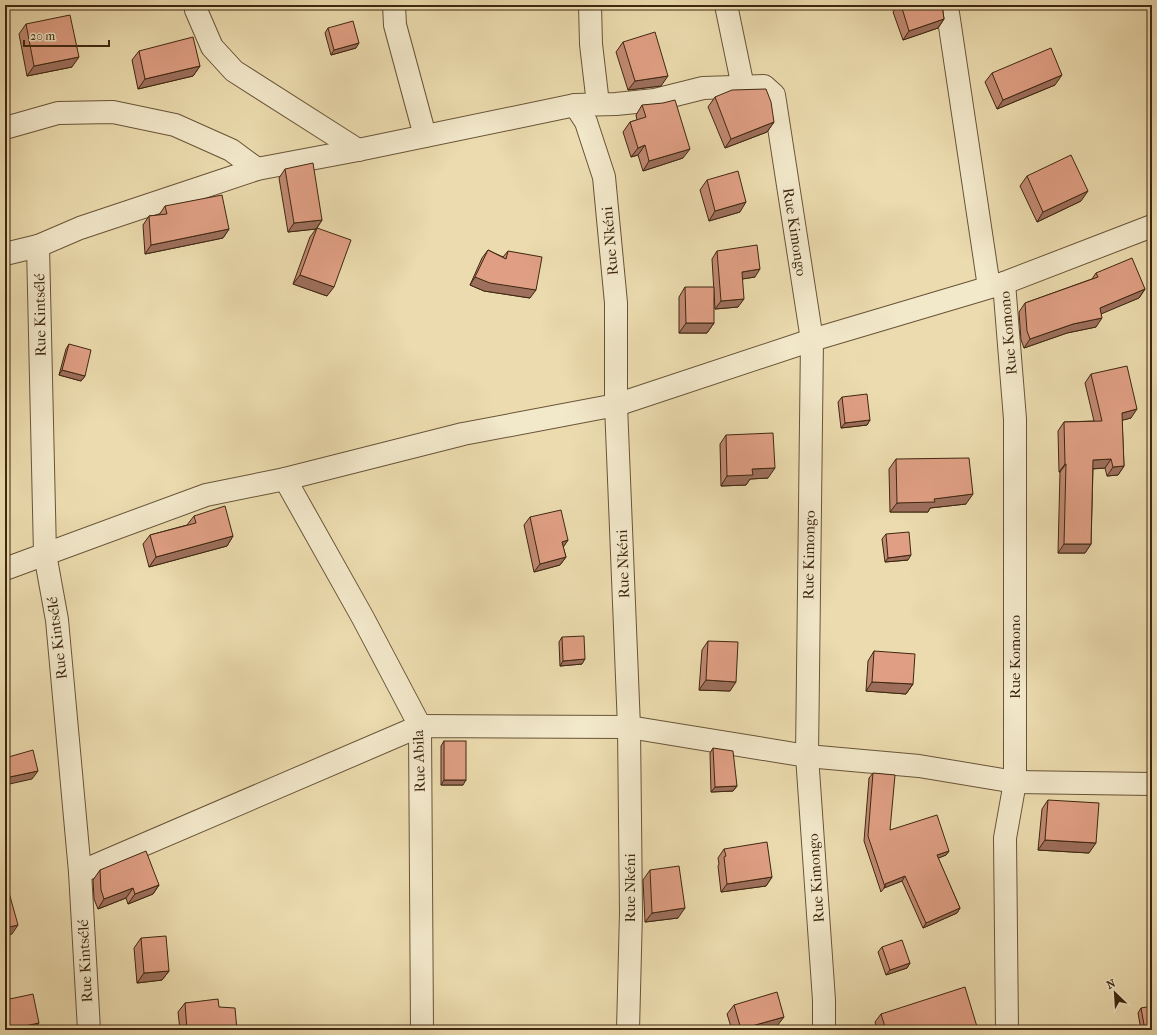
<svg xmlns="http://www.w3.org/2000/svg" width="1157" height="1035" font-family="'IM FELL French Canon',serif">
	<rect width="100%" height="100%" fill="#ebdbae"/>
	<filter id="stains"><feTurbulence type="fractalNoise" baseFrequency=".005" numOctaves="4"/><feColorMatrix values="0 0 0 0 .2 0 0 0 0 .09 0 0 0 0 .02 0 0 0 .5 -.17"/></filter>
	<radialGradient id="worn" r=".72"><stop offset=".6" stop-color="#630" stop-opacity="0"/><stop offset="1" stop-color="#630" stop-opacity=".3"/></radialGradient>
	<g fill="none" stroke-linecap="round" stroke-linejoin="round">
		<defs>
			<g id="minor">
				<path d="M195,5L196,10L212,47L234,71L358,150"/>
				<path d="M394,5L395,25L425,136"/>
				<path d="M590,5L591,44L598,104"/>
				<path d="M726,5L743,87"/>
				<path d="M945,5L948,13L989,287"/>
				<path d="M575,105L586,122L604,177L616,303V405L629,727L631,912L628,1030"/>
				<path d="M5,128L58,113L113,112L175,125L231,150L257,169"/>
				<path d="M38,246L45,554L57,620L80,872L89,1030"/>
				<path d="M5,254L38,246L80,228L257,169L358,150L575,105L616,104L655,100L703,88L764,86L774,95L812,340L807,756L824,1000V1030"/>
				<path d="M1004,283L1015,419V782L1005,838L1007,1030"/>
				<path d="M285,479L363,618L420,726L422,1030"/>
				<path d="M5,569L206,495L285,479L463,434L616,405L812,340L1004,283L1152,226"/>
				<path d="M80,872L420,726L629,727L807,756L919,766L1015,782L1152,784"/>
			</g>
		</defs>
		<use href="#minor" stroke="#695438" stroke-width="24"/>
		<use href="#minor" stroke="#f2e8ca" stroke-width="22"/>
	</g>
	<g fill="#c18972" stroke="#3e2710">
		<path d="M898,5H942L944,19L938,28L903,40L893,12Z"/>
		<path d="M26,24L72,67L27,76L19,34Z"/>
		<path d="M328,28L356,48L331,55L325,33Z"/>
		<path d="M623,42L661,86L628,90L616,52Z"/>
		<path d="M139,51L200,66L193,76L138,89L132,60Z"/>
		<path d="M992,73L1055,85L997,109L985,82Z"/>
		<path d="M715,97L774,122L767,132L725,148L708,107Z"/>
		<path d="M642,105L683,158L643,171L638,155L631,157L623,132L630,122L637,120L636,115Z"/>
		<path d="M285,169L322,220L317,228L327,296L293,284L310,237L316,229L288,232L279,178Z"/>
		<path d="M1027,176L1081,201L1037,222L1020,186Z"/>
		<path d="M707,180L740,212L709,221L700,190Z"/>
		<path d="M165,206L229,229L223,238L145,254L143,225L149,216L159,215Z"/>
		<path d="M488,250L503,257L508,251L530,298L484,291L470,285L482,258Z"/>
		<path d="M717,251L755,277L742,279L738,307L715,309L712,259Z"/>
		<path d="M1096,273L1145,289L1139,298L1101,313L1096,327L1067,333L1024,348L1021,340L1019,312L1025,303L1092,279Z"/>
		<path d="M685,287L714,323L707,333H679V297Z"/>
		<path d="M69,344L85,376L81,381L59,375L66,349Z"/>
		<path d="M1091,374L1131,418L1122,420L1124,466L1118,475L1107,476L1105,468L1093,469L1091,544L1085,553H1058L1060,472H1059L1058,431L1064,422L1094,421L1085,383Z"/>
		<path d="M842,397L870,420L867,425L841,428L838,402Z"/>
		<path d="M726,435L768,478L750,479L746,485L721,486L720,444Z"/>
		<path d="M896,459L966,504L930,508L928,512H890L889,469Z"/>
		<path d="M194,516L233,536L227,546L149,567L143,544L150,535L187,525Z"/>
		<path d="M530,517L568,540L563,547L566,557L560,565L534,572L524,525Z"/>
		<path d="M886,534L908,560L885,562L882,539Z"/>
		<path d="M562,637L582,664L560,666L559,642Z"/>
		<path d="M708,641L730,691L699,690L702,650Z"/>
		<path d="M874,651L913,684L906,694L866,691L868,661Z"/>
		<path d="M444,741L463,785H441V746Z"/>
		<path d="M713,748L737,786L733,791L711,792L710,753Z"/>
		<path d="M873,773L890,830L949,851L946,855L938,858L960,908L957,913L923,928L902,881L884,888L881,892L864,841L869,778Z"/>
		<path d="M1048,800L1089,853L1038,850L1042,809Z"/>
		<path d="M724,849L772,877L766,886L721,892L718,866L719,864L718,858Z"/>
		<path d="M100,870L159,885L153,894L128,904L126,898L98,909L94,899L93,880Z"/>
		<path d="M650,870L678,918L645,922L643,880Z"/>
		<path d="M141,938L169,971L162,980L137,983L134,948Z"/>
		<path d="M882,947L910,963L907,968L886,975L878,952Z"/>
		<path d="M185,1003L219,1007L237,1030H180L178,1012Z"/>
		<path d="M734,1005L777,1026L765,1030H732L727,1014Z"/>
		<path d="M1141,1008L1152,1030H1141L1138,1013Z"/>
		<path d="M881,1014L978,1030H877L875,1022Z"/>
	</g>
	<g fill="#9d6f5c" stroke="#3e2710">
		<path d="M246,5H292L245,6Z"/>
		<path d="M944,19L938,28L903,40L909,31Z"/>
		<path d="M359,43L356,48L331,55L334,50Z"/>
		<path d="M79,57L72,67L27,76L34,66Z"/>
		<path d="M200,66L193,76L138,89L145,79Z"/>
		<path d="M1062,75L1055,85L997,109L1003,100Z"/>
		<path d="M668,76L661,86L628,90L635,81Z"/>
		<path d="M774,122L767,132L725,148L731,139Z"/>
		<path d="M645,145L638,155L631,157L638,148Z"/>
		<path d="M690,149L683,158L643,171L649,161Z"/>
		<path d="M1088,191L1081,201L1037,222L1043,212Z"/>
		<path d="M746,202L740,212L709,221L715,211Z"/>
		<path d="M322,220L316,229L288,232L294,223Z"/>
		<path d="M229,229L223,238L145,254L151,245Z"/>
		<path d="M760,269L755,277L736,280L742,272Z"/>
		<path d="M300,275L334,287L327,296L293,284Z"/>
		<path d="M475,277L536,290L530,298L484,291L470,285Z"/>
		<path d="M1145,289L1139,298L1094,317L1100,308Z"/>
		<path d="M744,299L738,307L715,309L721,301Z"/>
		<path d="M1102,318L1096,327L1067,333L1024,348L1030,339L1073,324Z"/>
		<path d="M686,323H714L707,333H679Z"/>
		<path d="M62,370L85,376L81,381L59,375Z"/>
		<path d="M1137,409L1131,418L1116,422L1122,413Z"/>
		<path d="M870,420L867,425L841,428L845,423Z"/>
		<path d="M1111,459L1105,468L1086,469L1093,460Z"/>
		<path d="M1065,464H1066L1060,472H1059Z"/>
		<path d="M1124,466L1118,475L1107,476L1113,467Z"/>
		<path d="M775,468L768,478L750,479L746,485L721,486L727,476L752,469Z"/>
		<path d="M973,494L966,504L930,508L928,512H890L897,503Z"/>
		<path d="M233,536L227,546L149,567L156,557Z"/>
		<path d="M568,540L562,549V542Z"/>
		<path d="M1064,544H1091L1085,553H1058Z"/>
		<path d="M911,555L908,560L885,562L888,558Z"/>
		<path d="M566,557L560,565L534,572L540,564Z"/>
		<path d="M585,659L582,664L560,666L563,661Z"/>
		<path d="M706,680L736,682L730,691L699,690Z"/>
		<path d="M872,682L913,684L906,694L866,691Z"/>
		<path d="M38,771L32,779L5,785V778Z"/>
		<path d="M444,780H466L463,785H441Z"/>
		<path d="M737,786L733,791L711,792L715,787Z"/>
		<path d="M1045,840L1096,843L1089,853L1038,850Z"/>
		<path d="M949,851L946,855L934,860L937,855Z"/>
		<path d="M905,876L902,881L884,888L885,884Z"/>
		<path d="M772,877L766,886L721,892L727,884Z"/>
		<path d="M159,885L153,894L128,904L135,894Z"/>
		<path d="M133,888L126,898L98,909L104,899Z"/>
		<path d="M685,908L678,918L645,922L652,913Z"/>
		<path d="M960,908L957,913L923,928L926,923Z"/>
		<path d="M18,925L12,934L5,936V928Z"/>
		<path d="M910,963L907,968L886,975L890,970Z"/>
		<path d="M169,971L162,980L137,983L144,973Z"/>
		<path d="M784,1017L777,1026L765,1030H740L741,1029Z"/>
		<path d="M39,1023L34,1030H6Z"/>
	</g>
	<g fill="#e09f84" stroke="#3e2710">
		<path d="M901,5H942L944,19L909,31Z"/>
		<path d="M70,15L79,57L34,66L26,24Z"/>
		<path d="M353,21L359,43L334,50L328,28Z"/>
		<path d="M655,32L668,76L635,81L623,42Z"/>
		<path d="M193,37L200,66L145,79L139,51Z"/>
		<path d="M1051,48L1062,75L1003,100L992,73Z"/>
		<path d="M766,89L771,102L774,122L731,139L715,97L732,90Z"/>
		<path d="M675,100L690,149L649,161L645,145L638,148L630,122L646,117L642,105L663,103Z"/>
		<path d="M1071,155L1088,191L1043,212L1027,176Z"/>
		<path d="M313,163L322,220L294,223L285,169Z"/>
		<path d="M738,171L746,202L715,211L707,180Z"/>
		<path d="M222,195L229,229L151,245L149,216L167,214L165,206Z"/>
		<path d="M317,228L351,240L334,287L300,275Z"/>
		<path d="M757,245L760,269L742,272L744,299L721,301L717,251Z"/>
		<path d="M488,250L506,259L508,251L542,257L536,290L490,283L475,277Z"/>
		<path d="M1132,258L1145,289L1100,308L1102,318L1073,324L1030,339L1027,331L1025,303L1098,277L1096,273Z"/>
		<path d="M685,287H714V323H686Z"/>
		<path d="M69,344L91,350L85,376L62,370Z"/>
		<path d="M1127,366L1137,409L1122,413L1124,466L1113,467L1111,459L1093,460L1091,544H1064L1066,464H1065L1064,422L1102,421L1091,374Z"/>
		<path d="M867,394L870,420L845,423L842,397Z"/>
		<path d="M773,433L775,468L752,469L753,475L727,476L726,435Z"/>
		<path d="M969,458L973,494L934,499L935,502L897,503L896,459Z"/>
		<path d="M225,506L233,536L156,557L150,535L196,523L194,516Z"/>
		<path d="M561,510L568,540L562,542L566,557L540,564L530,517Z"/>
		<path d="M909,532L911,555L888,558L886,534Z"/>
		<path d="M584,636L585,659L563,661L562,637Z"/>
		<path d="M708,641L738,642L736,682L706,680Z"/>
		<path d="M874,651L915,654L913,684L872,682Z"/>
		<rect x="444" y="741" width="22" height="39"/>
		<path d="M713,748L733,751L737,786L715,787Z"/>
		<path d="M33,750L38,771L5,778V758Z"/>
		<path d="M873,773L895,775L890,830L937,815L949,851L937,855L960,908L926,923L905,876L885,884V887L868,836Z"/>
		<path d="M1048,800L1099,803L1096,843L1045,840Z"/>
		<path d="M767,842L772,877L727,884L724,857L726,856L724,849Z"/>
		<path d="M146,851L159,885L135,894L133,888L104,899L101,890L100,870Z"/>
		<path d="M679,866L685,908L652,913L650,870Z"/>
		<path d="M8,889L18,925L5,928V890Z"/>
		<path d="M166,936L169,971L144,973L141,938Z"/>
		<path d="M902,940L910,963L890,970L882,947Z"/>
		<path d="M965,987L978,1030H886L881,1014Z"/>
		<path d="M777,992L784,1017L741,1029L734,1005Z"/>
		<path d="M33,994L39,1023L6,1030L5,1025V1000Z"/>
		<path d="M218,999L219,1007L235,1008L237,1030H187L185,1003Z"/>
		<path d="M1152,1006V1030H1145L1141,1008Z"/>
	</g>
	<g text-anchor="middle" stroke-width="3.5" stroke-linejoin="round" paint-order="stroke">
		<g font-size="15" fill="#3e2710" stroke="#f2e8ca">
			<text transform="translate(795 232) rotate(81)" y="5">Rue Kimongo</text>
			<text transform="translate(610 241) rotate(-95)" y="5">Rue Nkéni</text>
			<text transform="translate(40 315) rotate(-91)" y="5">Rue Kintsélé</text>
			<text transform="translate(1008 333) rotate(-95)" y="5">Rue Komono</text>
			<text transform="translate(809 555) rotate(-89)" y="5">Rue Kimongo</text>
			<text transform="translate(623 564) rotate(-92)" y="5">Rue Nkéni</text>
			<text transform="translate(57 638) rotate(-97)" y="5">Rue Kintsélé</text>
			<text transform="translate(1015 657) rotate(-90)" y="5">Rue Komono</text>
			<text transform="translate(419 761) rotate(-92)" y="5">Rue Abila</text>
			<text transform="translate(816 878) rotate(-94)" y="5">Rue Kimongo</text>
			<text transform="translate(630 888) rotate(-90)" y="5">Rue Nkéni</text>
			<text transform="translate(85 961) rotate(-93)" y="5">Rue Kintsélé</text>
		</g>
	</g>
	<rect width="1157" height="1035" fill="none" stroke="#ebdbae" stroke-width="20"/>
	<rect x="6" y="6" width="1145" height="1023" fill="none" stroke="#3e2710" stroke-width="2"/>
	<rect x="10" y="10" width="1137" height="1015" fill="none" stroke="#3e2710"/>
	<g transform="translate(1115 993) rotate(335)" stroke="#f2e8ca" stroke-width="3" paint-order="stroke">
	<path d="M0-3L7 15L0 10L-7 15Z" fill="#3e2710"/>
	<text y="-6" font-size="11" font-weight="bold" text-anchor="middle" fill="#3e2710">N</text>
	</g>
	<path d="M24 40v6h85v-6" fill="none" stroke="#3e2710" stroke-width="2"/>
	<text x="30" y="40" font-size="12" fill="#3e2710" stroke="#f2e8ca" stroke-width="3" paint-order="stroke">20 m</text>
	<rect width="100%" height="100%" filter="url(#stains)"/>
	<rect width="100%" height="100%" fill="url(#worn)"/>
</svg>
